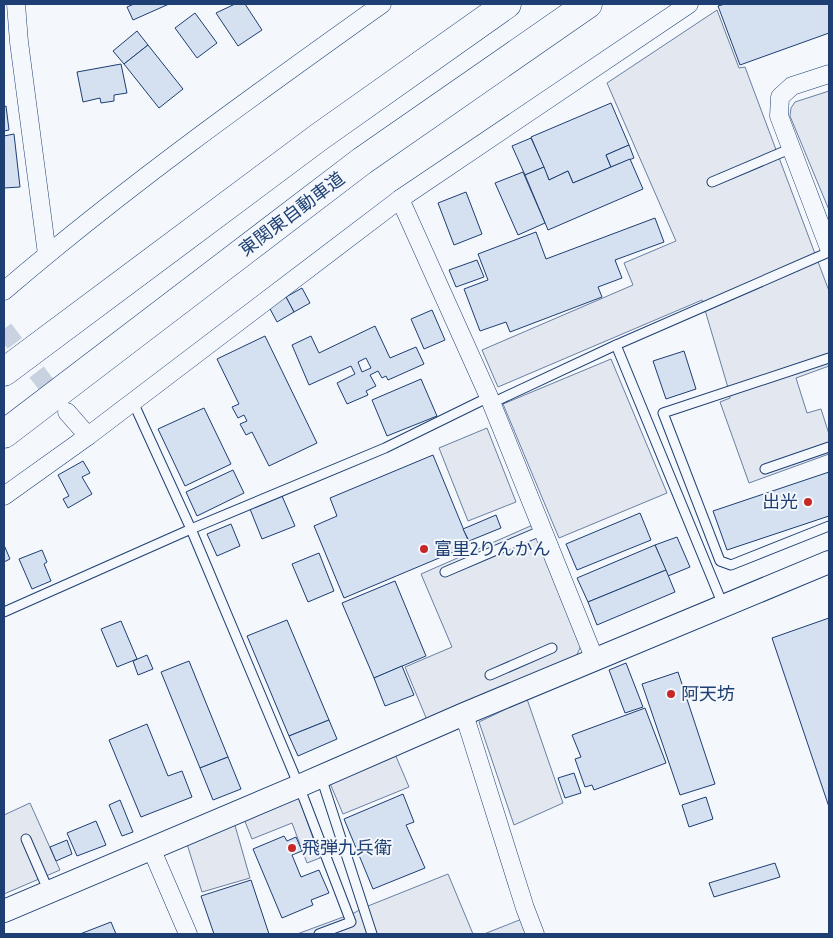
<svg xmlns="http://www.w3.org/2000/svg" width="833" height="938" font-family="'Asap Condensed','Noto Sans JP',sans-serif">
	<rect width="100%" height="100%" fill="#f4f7fb"/>
	<g fill="#e3e8f0" stroke="#687fa3">
		<path d="M717,10L739,68L745,67L829,291V366L796,378L807,413L821,409L829,434V454L749,483L720,402L730,398L729,391L702,300L498,387L482,350L633,285L624,263L676,241L607,83Z"/>
		<path d="M829,91V210L790,116L791,108L795,102Z"/>
		<path d="M611,359L667,493L559,538L503,404Z"/>
		<path d="M487,428L516,502L468,521L439,448Z"/>
		<path d="M535,524L583,641L576,657L427,720L405,667L452,647L421,574Z"/>
		<path d="M527,699L563,803L514,825L479,722Z"/>
		<path d="M395,754L409,787L343,814L329,781Z"/>
		<path d="M298,795L320,858L307,863L292,823L252,839L244,819Z"/>
		<path d="M30,803L60,870L4,894V815Z"/>
		<path d="M234,822L250,878L202,892L187,844Z"/>
		<path d="M448,874L473,934H297L354,913L363,908Z"/>
		<path d="M522,919L528,934H484Z"/>
	</g>
	<g fill="#d5e0f0" stroke="#1d3f73" fill-rule="evenodd">
		<path d="M134,4H169L133,20L127,7Z"/>
		<path d="M235,4H245L262,30L238,46L216,13Z"/>
		<path d="M725,4H829V33L740,65L718,6Z"/>
		<path d="M195,13L217,43L197,58L175,28Z"/>
		<path d="M137,31L148,45L124,64L113,51Z"/>
		<path d="M148,45L183,89L159,108L124,64Z"/>
		<path d="M121,64L127,93L114,95V101L101,103L100,98L83,102L77,72Z"/>
		<path d="M611,103L629,145L606,155L611,167L573,183L568,171L549,180L531,137Z"/>
		<path d="M6,106L9,130L4,131V107Z"/>
		<path d="M14,134L20,187L4,188V136Z"/>
		<path d="M531,138L544,167L525,175L512,146Z"/>
		<path d="M629,145L634,158L611,167L606,155Z"/>
		<path d="M630,159L643,189L548,230L525,175L544,167L549,180L568,171L573,183Z"/>
		<path d="M523,172L545,223L518,235L495,183Z"/>
		<path d="M466,192L482,234L454,245L438,203Z"/>
		<path d="M655,218L664,242L615,260L622,278L598,287L602,297L510,332L506,322L480,331L464,289L488,280L478,254L536,232L546,259Z"/>
		<path d="M477,260L484,277L456,287L449,270Z"/>
		<path d="M302,288L310,303L294,312L286,297Z"/>
		<path d="M286,297L294,312L277,322L269,307Z"/>
		<path d="M432,310L445,340L424,349L411,319Z"/>
		<path d="M375,326L390,358L416,347L424,364L388,380L386,376L382,378L378,371L370,375L376,386L366,391L368,395L347,404L337,383L355,374L351,366L309,385L292,345L311,336L319,353ZM366,358L371,368L362,372L358,362Z"/>
		<path d="M265,336L317,443L269,466L252,432L246,435L240,424L247,421L244,415L238,418L232,407L239,404L217,359Z"/>
		<path d="M684,351L696,389L666,399L653,361Z"/>
		<path d="M421,379L437,416L387,436L372,400Z"/>
		<path d="M204,408L231,464L185,486L158,429Z"/>
		<path d="M433,455L470,545L344,598L314,526L337,516L330,498Z"/>
		<path d="M83,461L90,473L82,477L92,494L68,508L63,499L69,496L58,475Z"/>
		<path d="M233,470L244,493L197,516L186,492Z"/>
		<path d="M829,472V516L727,550L713,511Z"/>
		<path d="M282,496L295,526L262,539L250,509Z"/>
		<path d="M640,513L651,540L577,570L566,544Z"/>
		<path d="M496,515L501,528L469,541L463,529Z"/>
		<path d="M231,524L240,546L217,556L207,534Z"/>
		<path d="M677,537L690,567L668,576L655,545Z"/>
		<path d="M4,545L10,559L4,562Z"/>
		<path d="M655,545L666,570L588,602L577,578Z"/>
		<path d="M42,550L47,562L44,564L51,581L32,589L19,559Z"/>
		<path d="M319,553L334,591L308,602L292,564Z"/>
		<path d="M666,570L675,592L597,625L588,602Z"/>
		<path d="M395,581L426,656L374,678L342,603Z"/>
		<path d="M829,618V807L772,638Z"/>
		<path d="M287,620L329,720L289,736L247,636Z"/>
		<path d="M121,621L137,659L117,667L101,629Z"/>
		<path d="M147,655L153,669L138,675L133,661Z"/>
		<path d="M189,661L228,757L200,768L161,672Z"/>
		<path d="M626,663L643,707L625,713L609,670Z"/>
		<path d="M402,666L414,695L385,706L374,678Z"/>
		<path d="M678,672L715,784L680,795L642,684Z"/>
		<path d="M645,708L666,763L594,790L592,785L585,787L575,759L581,757L572,735Z"/>
		<path d="M329,720L337,739L298,756L289,736Z"/>
		<path d="M147,724L168,776L182,771L192,797L141,817L109,740Z"/>
		<path d="M228,757L241,789L213,800L200,768Z"/>
		<path d="M574,773L581,793L565,798L558,778Z"/>
		<path d="M403,794L414,822L406,825L425,868L373,889L344,819Z"/>
		<path d="M706,797L713,819L689,827L682,805Z"/>
		<path d="M120,800L133,832L122,836L109,805Z"/>
		<path d="M96,821L106,845L77,856L67,833Z"/>
		<path d="M284,836L287,841L296,837L302,851L292,855L301,877L319,870L329,893L311,900L313,905L282,918L253,849Z"/>
		<path d="M67,840L72,854L56,861L50,847Z"/>
		<path d="M775,863L780,877L714,897L709,883Z"/>
		<path d="M251,880L269,934H214L201,896Z"/>
		<path d="M111,922L116,934H80Z"/>
	</g>
	<g fill="none" stroke-linecap="round" stroke-linejoin="round">
		<path stroke="#c9d2e0" stroke-width="18" stroke-dasharray="18 9" stroke-linecap="butt" d="M4,329L61,404"/>
		<defs>
			<g id="service">
				<path d="M712,182L792,148"/>
				<path d="M616,345L723,605"/>
				<path d="M829,358L663,413L720,561L731,565L829,526"/>
				<path d="M133,402L191,529L299,786L351,922L319,934"/>
				<path d="M492,403L616,345L829,252"/>
				<path d="M765,469L829,447"/>
				<path d="M445,572L543,530"/>
				<path d="M4,612L191,529L385,448L489,397"/>
				<path d="M490,675L552,648"/>
				<path d="M321,777L372,934"/>
				<path d="M26,839L49,892"/>
			</g>
			<g id="minor">
				<path d="M16,4L19,42L47,254"/>
				<path d="M829,74L792,86L780,97L779,116L829,248"/>
				<path d="M400,199L489,397L595,660"/>
				<path d="M4,291C124,188 253,96 382,4"/>
				<path d="M67,412L88,436"/>
				<path d="M4,496L88,436L400,199L689,4"/>
				<path d="M464,714L525,908L535,934"/>
				<path d="M151,848L188,934"/>
			</g>
			<path id="tertiary" d="M4,911L299,786L464,714L829,562"/>
			<g id="motorway">
				<path d="M4,372L319,137L507,4"/>
				<path d="M4,434L362,161L588,4"/>
			</g>
		</defs>
		<use href="#service" stroke="#1d3f73" stroke-width="11"/>
		<use href="#minor" stroke="#1d3f73" stroke-width="19"/>
		<use href="#tertiary" stroke="#1d3f73" stroke-width="24"/>
		<use href="#motorway" stroke="#1d3f73" stroke-width="29"/>
		<use href="#service" stroke="#f4f7fb" stroke-width="9"/>
		<use href="#minor" stroke="#f4f7fb" stroke-width="18"/>
		<use href="#tertiary" stroke="#f4f7fb" stroke-width="22"/>
		<use href="#motorway" stroke="#f4f7fb" stroke-width="28"/>
	</g>
	<g fill="#c62828" stroke="#f4f7fb" stroke-width="2">
		<circle cx="808" cy="502" r="5"/>
		<circle cx="424" cy="549" r="5"/>
		<circle cx="671" cy="694" r="5"/>
		<circle cx="292" cy="848" r="5"/>
	</g>
	<g text-anchor="middle" stroke-width="4" stroke-linejoin="round" paint-order="stroke">
		<g font-size="18" fill="#1d3f73" stroke="#f4f7fb">
			<text transform="translate(292 214) rotate(-37)" y="6">東関東自動車道</text>
		</g>
		<g font-size="18" fill="#1d3f73" stroke="#f4f7fb" text-anchor="start">
			<text x="798" y="508" text-anchor="end">出光</text>
			<text x="434" y="555">富里2りんかん</text>
			<text x="681" y="700">阿天坊</text>
			<text x="302" y="854">飛弾九兵衛</text>
		</g>
	</g>
	<rect width="833" height="938" fill="none" stroke="#1d3f73" stroke-width="10"/>
</svg>
